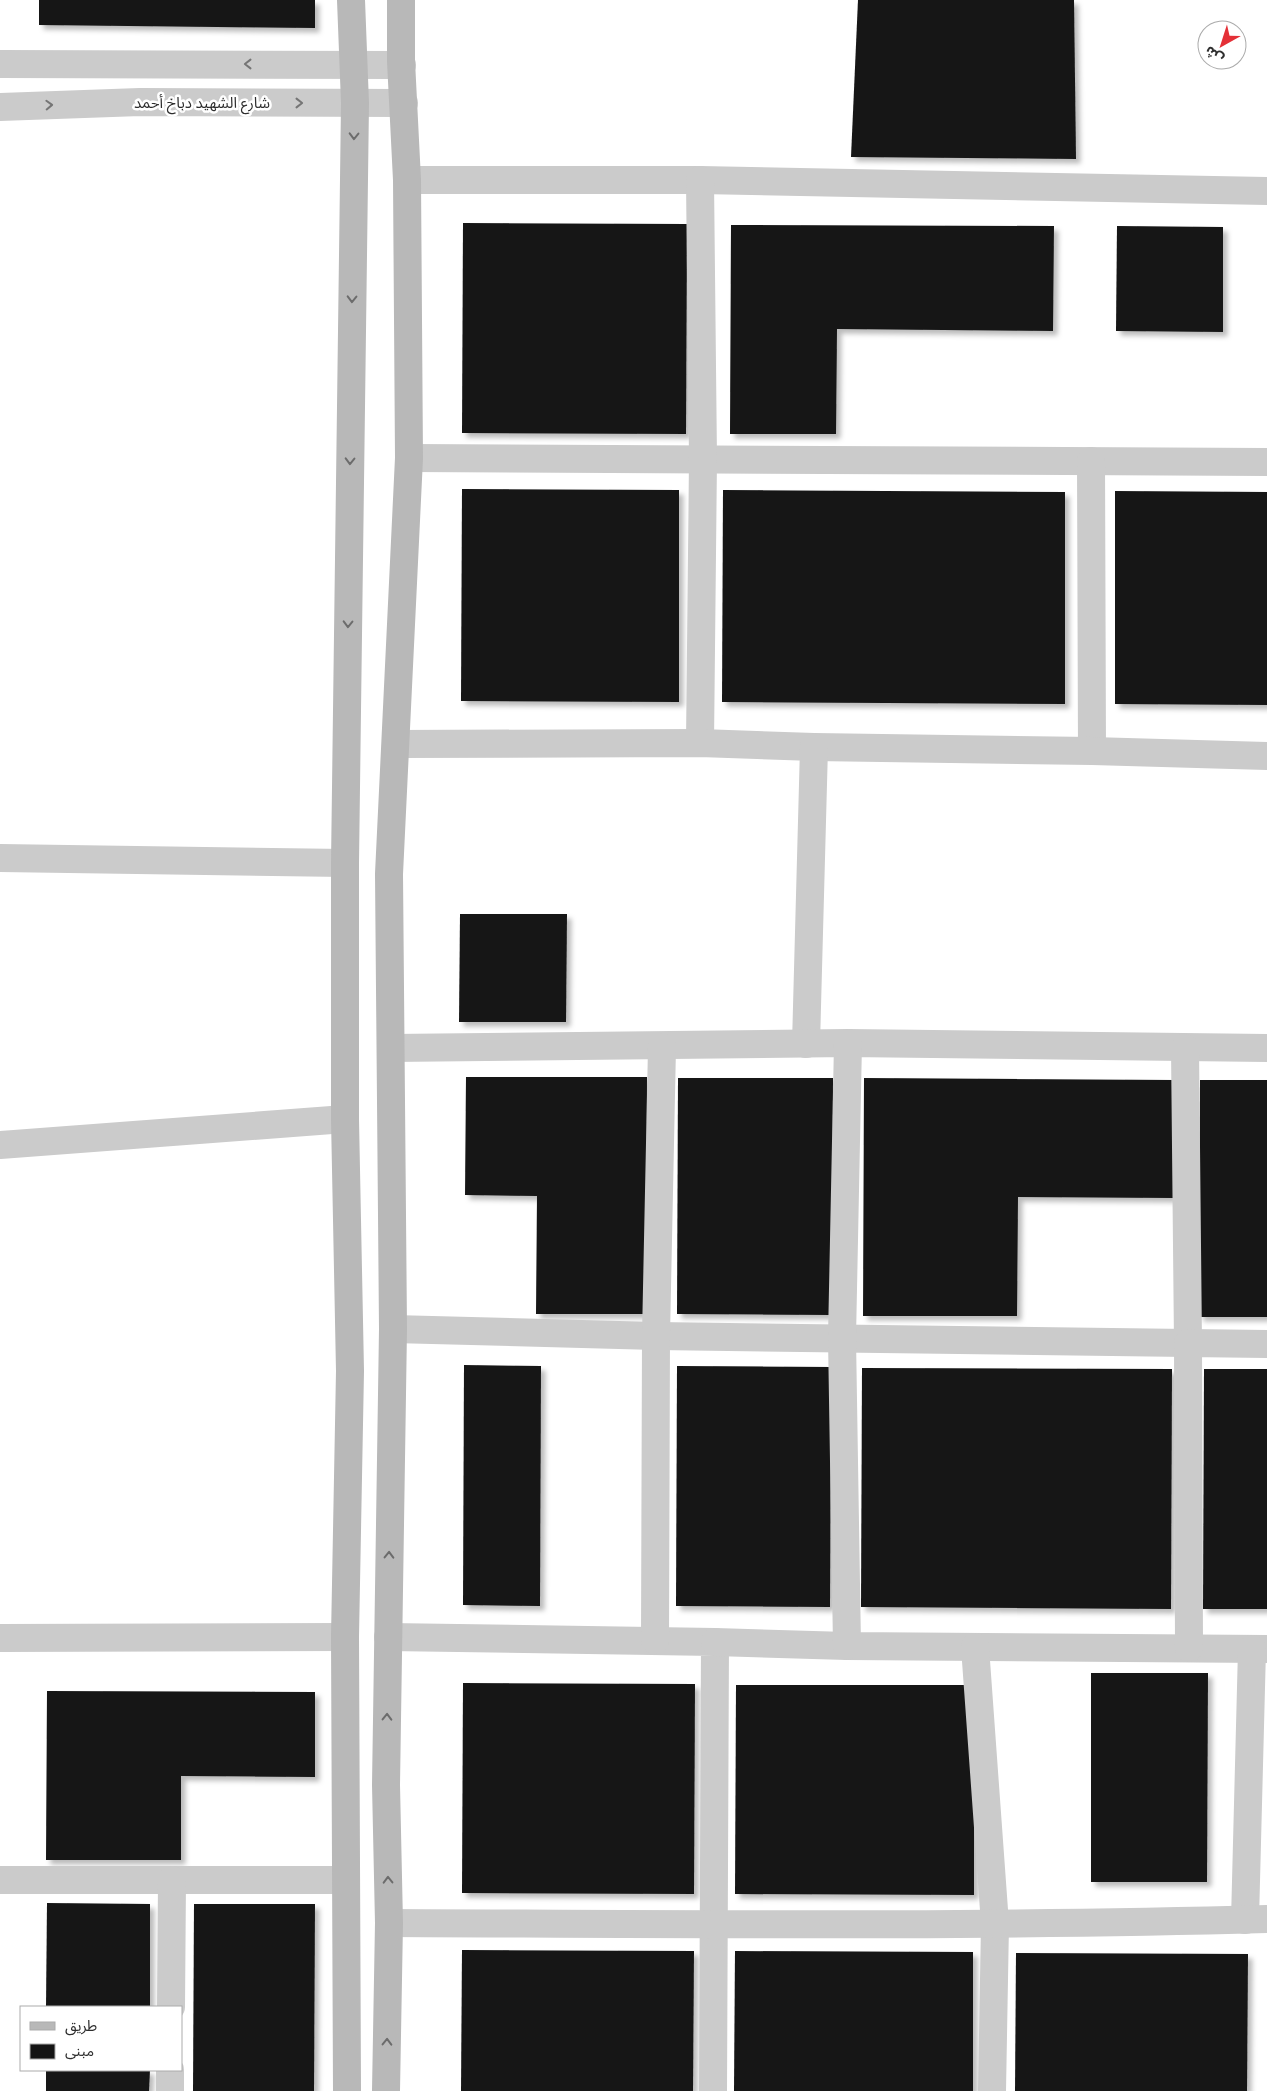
<svg xmlns="http://www.w3.org/2000/svg" width="1267" height="2091" font-family="Figtree,'Noto Sans Arabic',sans-serif">
	<defs>
		<filter id="shadow"><feDropShadow dx="4.5" dy="4.5" stdDeviation="2.5" flood-color="#0004"/></filter>
	</defs>
	<rect width="100%" height="100%" fill="#fff"/>
	<g fill="#151515" filter="url(#shadow)">
		<path d="M39,0H315V28L39,25Z"/>
		<path d="M858,0H1074L1076,159L851,157Z"/>
		<path d="M463,223L687,224L686,434L462,433Z"/>
		<path d="M731,225L1054,226L1053,331L837,329L836,434H730Z"/>
		<path d="M1117,226L1223,227V332L1116,331Z"/>
		<path d="M462,489L679,490V702L461,701Z"/>
		<path d="M723,490L1065,492V704L722,702Z"/>
		<path d="M1115,491L1267,492V705L1115,704Z"/>
		<path d="M460,914H567L566,1022H459Z"/>
		<path d="M466,1077H647L646,1314H536L537,1196L465,1195Z"/>
		<path d="M678,1078H833L832,1315L677,1314Z"/>
		<path d="M864,1078L1174,1080L1173,1198L1018,1197L1017,1316H863Z"/>
		<path d="M1200,1080H1267V1317H1199Z"/>
		<path d="M464,1365L541,1366L540,1606L463,1605Z"/>
		<path d="M677,1366L831,1367L830,1607L676,1606Z"/>
		<path d="M862,1368L1172,1369L1171,1609L861,1607Z"/>
		<path d="M1204,1369H1267V1609H1203Z"/>
		<path d="M1091,1673H1208L1207,1882H1091Z"/>
		<path d="M463,1683L695,1684L694,1894L462,1893Z"/>
		<path d="M736,1685H974V1895L735,1894Z"/>
		<path d="M47,1691L315,1692V1777L181,1776V1860H46Z"/>
		<path d="M47,1903L150,1904V2007H46Z"/>
		<path d="M194,1904H315L314,2091H193Z"/>
		<path d="M462,1950L694,1951L693,2091H461Z"/>
		<path d="M735,1951L973,1952V2091H734Z"/>
		<path d="M1016,1953L1248,1954L1247,2091H1015Z"/>
		<path d="M46,2070H150L149,2091H46Z"/>
	</g>
	<g fill="none" stroke-linecap="round" stroke-linejoin="round">
		<g stroke="#cbcbcb" stroke-width="28">
			<path d="M407,180H700L1267,191"/>
			<path d="M409,458L1267,462"/>
			<path d="M1091,461L1092,751"/>
			<path d="M700,743L703,459L700,180"/>
			<path d="M396,744L700,743L814,747L1092,751L1267,756"/>
			<path d="M0,858L345,863"/>
			<path d="M806,1044L814,747"/>
			<path d="M391,1048L848,1043L1267,1048"/>
			<path d="M0,1145L345,1119"/>
			<path d="M393,1329L656,1336L1188,1343L1185,1048"/>
			<path d="M388,1637L715,1642L713,2091"/>
			<path d="M0,1638L345,1637"/>
			<path d="M655,1640L656,1336L662,1047"/>
			<path d="M715,1642L847,1646L1267,1649"/>
			<path d="M847,1646L842,1338L848,1043"/>
			<path d="M975,1647L995,1924L992,2091"/>
			<path d="M1189,1648L1188,1343L1267,1344"/>
			<path d="M0,1880H345"/>
			<path d="M1245,1920L1252,1649"/>
			<path d="M389,1923C682,1924 974,1927 1267,1919"/>
			<path d="M171,2007L172,1880"/>
			<path d="M170,2091V2070"/>
		</g>
		<g stroke="#cbcbcb" stroke-width="28">
			<path d="M0,64L402,65"/>
			<path d="M0,107L140,102L404,103"/>
		</g>
		<g stroke="#b8b8b8" stroke-width="28">
			<path d="M347,2091L345,1637L350,1371L345,1119V863L355,103L351,0"/>
			<path d="M386,2091L389,1923L386,1785L393,1329L389,874L409,458L407,180L401,61V0"/>
		</g>
	</g>
	<defs><path id="oneway-chevron" d="M-2-3.5L2.5 0L-2 3.5" fill="none" stroke-width="1.6" stroke-linecap="round" stroke-linejoin="round" transform="scale(1.25)"/></defs>
	<g stroke="#757575">
		<use href="#oneway-chevron" transform="translate(248 64) rotate(-180)"/>
		<use href="#oneway-chevron" transform="translate(299 103)"/>
		<use href="#oneway-chevron" transform="translate(49 105) rotate(-2)"/>
	</g>
	<g stroke="#6c6c6c">
		<use href="#oneway-chevron" transform="translate(354 136) rotate(91)"/>
		<use href="#oneway-chevron" transform="translate(352 299) rotate(91)"/>
		<use href="#oneway-chevron" transform="translate(350 461) rotate(91)"/>
		<use href="#oneway-chevron" transform="translate(348 624) rotate(91)"/>
		<use href="#oneway-chevron" transform="translate(389 1555) rotate(-89)"/>
		<use href="#oneway-chevron" transform="translate(387 1717) rotate(-89)"/>
		<use href="#oneway-chevron" transform="translate(388 1880) rotate(-91)"/>
		<use href="#oneway-chevron" transform="translate(387 2042) rotate(-89)"/>
	</g>
	<g text-anchor="middle" stroke-width="5" stroke-linejoin="round" paint-order="stroke">
		<g font-size="15" fill="#2e2e2e" stroke="#fff">
			<text x="202" y="108">شارع الشهيد دباخ أحمد</text>
		</g>
	</g>
	<rect x="20" y="2006" width="162" height="65" fill="#ffffff" stroke="#ababab"/>
	<rect x="30" y="2022" width="25" height="8" fill="#b8b8b8" stroke="#ababab"/>
	<text x="65" y="2031" font-size="15" fill="#2e2e2e">طريق</text>
	<rect x="30" y="2044" width="25" height="15" fill="#151515" stroke="#ababab"/>
	<text x="65" y="2056" font-size="15" fill="#2e2e2e">مبنى</text>
	<g transform="translate(1222 45) rotate(219)"><circle r="24" fill="#ffffff" stroke="#ababab"/>
	<path d="M0-4L9 19L0 12L-9 19Z" fill="#e43037"/>
	<text y="-8" font-size="14" font-weight="bold" text-anchor="middle" fill="#2e2e2e">ش</text>
	</g>
</svg>
